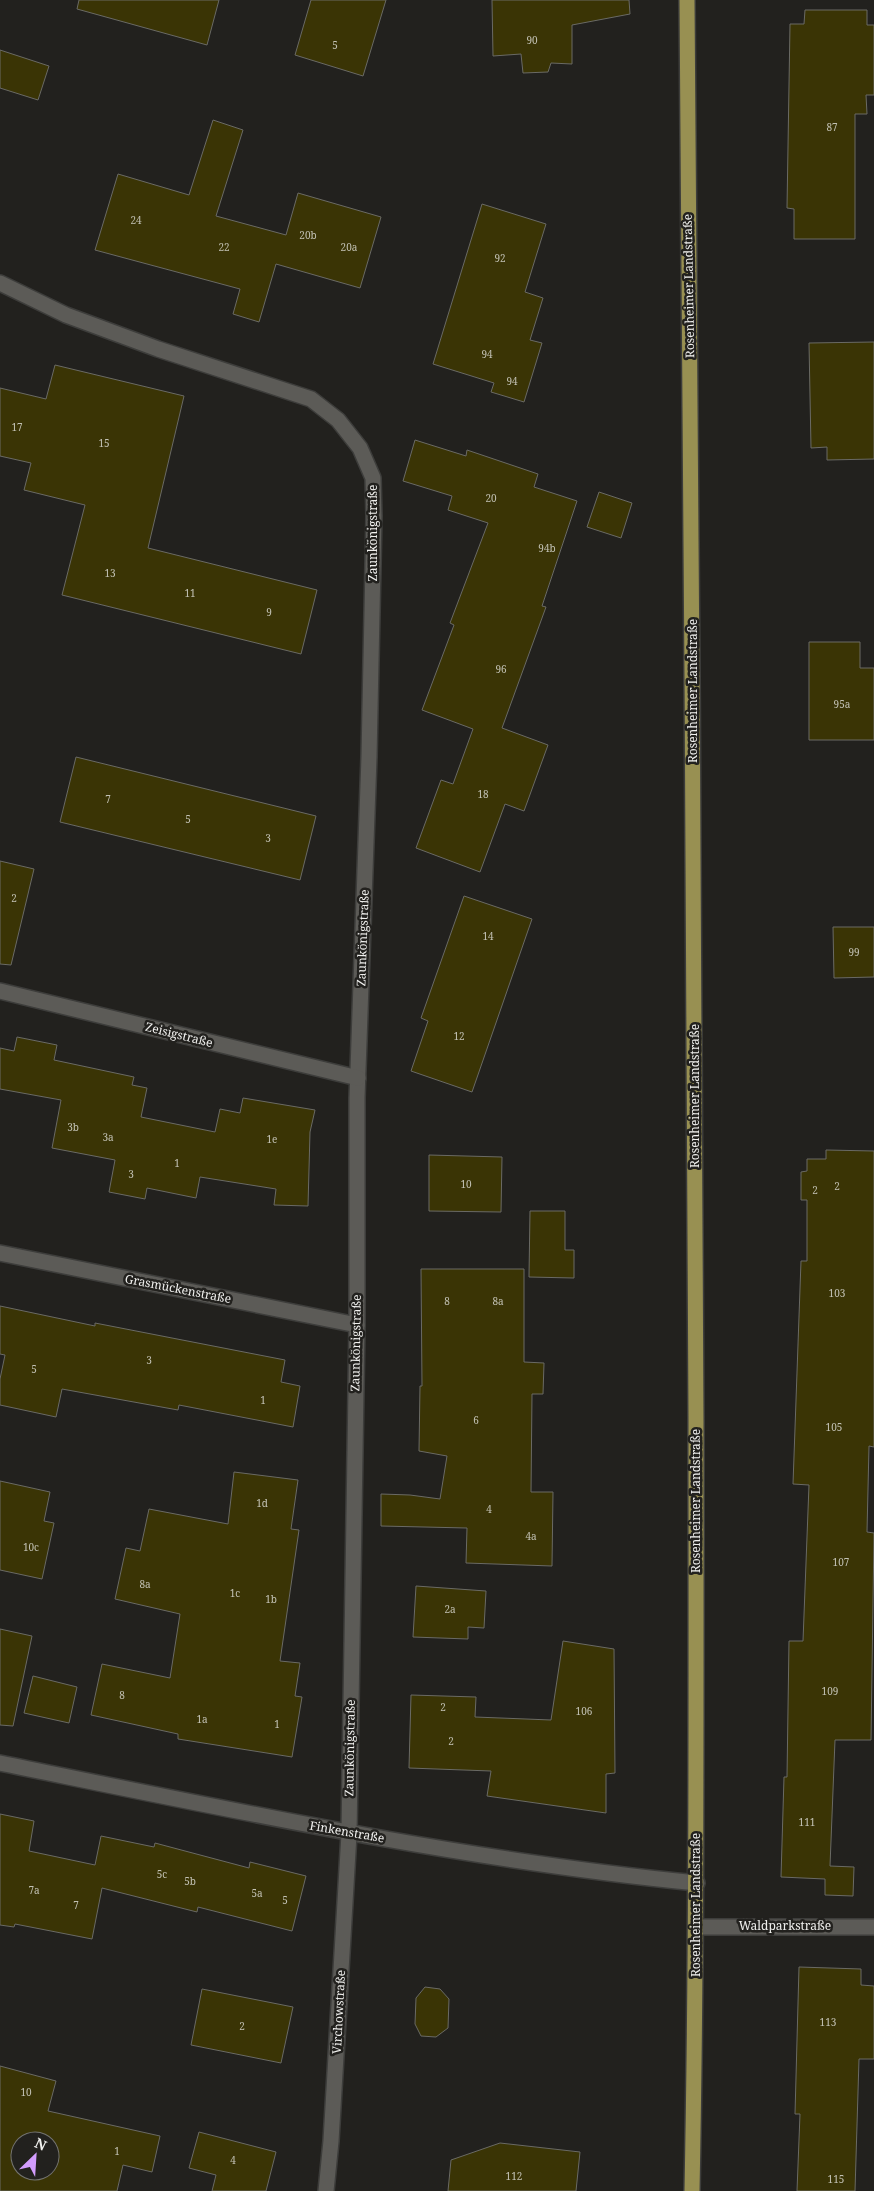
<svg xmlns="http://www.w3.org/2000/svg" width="874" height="2191" font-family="'Noto Serif',serif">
	<rect width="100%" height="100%" fill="#22211e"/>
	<g fill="#3a3405" stroke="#6a6a65" fill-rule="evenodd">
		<path d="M79,0H219L207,45L77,9Z"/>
		<path d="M311,0H386L363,76L295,55Z"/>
		<path d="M492,0H629L630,14L572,25V64L551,63L548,72L523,73L521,54L493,56Z"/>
		<path d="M805,10H867V25H874V95H866L867,114H855V239H794V209L787,208L790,24H804Z"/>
		<path d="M0,50L49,66L38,100L0,88Z"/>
		<path d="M213,120L243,130L216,216L286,235L298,193L381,217L360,288L276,264L259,322L233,314L240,289L95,250L118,174L189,195Z"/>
		<path d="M482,204L546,224L525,292L543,298L530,340L542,343L524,402L491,392L494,383L433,364Z"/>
		<path d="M874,342V459L827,460V447L811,448L809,343Z"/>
		<path d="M55,365L184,396L148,548L317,590L301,654L62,595L85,505L24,490L31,463L0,456V388L46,399Z"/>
		<path d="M415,440L466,456L467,450L538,474L534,487L577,501L542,606L546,607L502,728L548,745L524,811L505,804L480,872L416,848L441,780L453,784L473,729L422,710L454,625L450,623L488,523L448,510L452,496L403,481Z"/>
		<path d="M599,492L632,503L621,538L587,527Z"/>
		<path d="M809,642H860V668H874V740H809Z"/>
		<path d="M76,757L316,816L300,880L60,822Z"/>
		<path d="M0,861L34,869L11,965L0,964Z"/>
		<path d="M464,896L532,919L472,1092L411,1071L428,1021L421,1018Z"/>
		<path d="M833,927H874V977L834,978Z"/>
		<path d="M17,1037L57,1045L54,1060L134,1077L132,1085L147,1088L141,1117L215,1132L220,1109L240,1113L243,1098L315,1110L310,1132L308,1206L274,1205L276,1189L200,1177L196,1198L147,1188L145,1199L109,1192L115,1160L52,1148L61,1100L0,1089V1048L14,1051Z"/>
		<path d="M826,1150L874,1151V1447L869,1446L867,1532L874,1533L871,1740H835L830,1866L854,1867L853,1896L825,1895V1879L781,1877L784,1777H787L789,1641H803L809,1485L793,1484L801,1261H807V1200H801V1172L807,1171V1159H826Z"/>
		<path d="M429,1155L502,1157L501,1212L429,1211Z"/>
		<path d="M530,1211H565V1250H574V1278L529,1277Z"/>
		<path d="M421,1269H524V1362L544,1363L543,1394H532L531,1492H553L552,1566L466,1563L467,1528L381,1526V1494L410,1495L440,1499L447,1456L419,1451L420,1386H422Z"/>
		<path d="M0,1306L95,1326V1323L285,1360L281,1382L300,1386L293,1427L179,1405L178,1410L62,1389L56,1417L0,1405V1379L5,1355L0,1354Z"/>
		<path d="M234,1472L298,1480L291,1529L299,1530L280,1661L300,1663L295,1696L302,1697L292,1757L178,1739V1734L91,1715L102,1664L170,1678L180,1614L115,1599L126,1548L140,1551L149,1509L228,1524Z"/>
		<path d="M0,1481L50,1492L44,1521L54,1523L42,1579L0,1570Z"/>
		<path d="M416,1586L486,1591L484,1628L468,1627V1639L413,1637Z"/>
		<path d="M0,1629L32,1636L13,1726L0,1725Z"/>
		<path d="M563,1641L614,1649L615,1773L606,1774V1813L487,1796L491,1771L409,1768L411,1695L476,1697L475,1717L551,1720Z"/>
		<path d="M33,1676L77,1687L69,1723L24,1713Z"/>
		<path d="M0,1814L34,1821L29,1851L95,1865L101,1836L154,1847L155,1843L249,1868L250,1862L306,1876L292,1931L198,1907L197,1912L102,1888L92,1939L15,1924L14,1927L0,1925Z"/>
		<path d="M799,1967L861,1969V1985L874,1986V2059H859L855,2191H797L800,2114H795Z"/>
		<path d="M425,1987L440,1989L449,1999L448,2028L436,2037L421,2036L415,2024L416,1998Z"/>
		<path d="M202,1989L293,2007L281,2063L191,2045Z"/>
		<path d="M0,2066L56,2081L48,2111L160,2136L152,2172L123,2165L117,2191H0ZM20,2141H50V2171H20Z"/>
		<path d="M199,2132L276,2152L266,2191H212L216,2175L189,2168Z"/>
		<path d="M500,2143L580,2152L576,2191H448L451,2160Z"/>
	</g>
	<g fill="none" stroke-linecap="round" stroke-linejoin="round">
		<defs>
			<g id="minor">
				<path d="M0,283L66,315L158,349L311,399L338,420L360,448L373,478L374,516L369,757L357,1098V1325L349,1834L331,2141L326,2191"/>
				<path d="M0,991L358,1078"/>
				<path d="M0,1253L357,1325"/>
				<path d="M0,1763C231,1810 462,1860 697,1883"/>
				<path d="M697,1927H874"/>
			</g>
			<path id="major" d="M687,0C690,473 695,947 696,1420C696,1677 697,1934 692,2191"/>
		</defs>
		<use href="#minor" stroke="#3d3d3b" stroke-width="18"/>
		<use href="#major" stroke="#3d3d3b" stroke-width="18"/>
		<use href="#minor" stroke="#5c5b57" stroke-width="15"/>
		<use href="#major" stroke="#989052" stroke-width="15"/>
	</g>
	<g text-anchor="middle" stroke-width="5" stroke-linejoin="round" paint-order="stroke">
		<g font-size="10" fill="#c2c1b4">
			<text x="532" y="44">90</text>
			<text x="335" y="49">5</text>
			<text x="832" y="131">87</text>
			<text x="136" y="224">24</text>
			<text x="308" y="239">20b</text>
			<text x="224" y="251">22</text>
			<text x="349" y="251">20a</text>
			<text x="500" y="262">92</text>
			<text x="487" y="358">94</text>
			<text x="512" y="385">94</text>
			<text x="17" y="431">17</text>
			<text x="104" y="447">15</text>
			<text x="491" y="502">20</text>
			<text x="547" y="552">94b</text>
			<text x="110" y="577">13</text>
			<text x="190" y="597">11</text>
			<text x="269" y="616">9</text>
			<text x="501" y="673">96</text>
			<text x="842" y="708">95a</text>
			<text x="483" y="798">18</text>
			<text x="108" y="803">7</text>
			<text x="188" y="823">5</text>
			<text x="268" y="842">3</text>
			<text x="14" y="902">2</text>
			<text x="488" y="940">14</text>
			<text x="854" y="956">99</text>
			<text x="459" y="1040">12</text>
			<text x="73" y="1131">3b</text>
			<text x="108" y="1141">3a</text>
			<text x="272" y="1143">1e</text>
			<text x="177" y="1167">1</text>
			<text x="131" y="1178">3</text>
			<text x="466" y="1188">10</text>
			<text x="837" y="1190">2</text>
			<text x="815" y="1194">2</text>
			<text x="837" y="1297">103</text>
			<text x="447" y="1305">8</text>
			<text x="498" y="1305">8a</text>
			<text x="149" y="1364">3</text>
			<text x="34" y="1373">5</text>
			<text x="263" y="1404">1</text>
			<text x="476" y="1424">6</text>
			<text x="834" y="1431">105</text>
			<text x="262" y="1507">1d</text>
			<text x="489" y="1513">4</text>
			<text x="531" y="1540">4a</text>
			<text x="31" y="1551">10c</text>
			<text x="841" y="1566">107</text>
			<text x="145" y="1588">8a</text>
			<text x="235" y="1597">1c</text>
			<text x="271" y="1603">1b</text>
			<text x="450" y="1613">2a</text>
			<text x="830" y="1695">109</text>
			<text x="122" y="1699">8</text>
			<text x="443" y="1711">2</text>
			<text x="584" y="1715">106</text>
			<text x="202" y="1723">1a</text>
			<text x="277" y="1728">1</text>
			<text x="451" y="1745">2</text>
			<text x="807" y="1826">111</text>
			<text x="162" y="1878">5c</text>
			<text x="190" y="1885">5b</text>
			<text x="34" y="1894">7a</text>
			<text x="257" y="1897">5a</text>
			<text x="285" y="1904">5</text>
			<text x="76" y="1909">7</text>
			<text x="828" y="2026">113</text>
			<text x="242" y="2030">2</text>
			<text x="26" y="2096">10</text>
			<text x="117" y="2155">1</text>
			<text x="233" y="2164">4</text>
			<text x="514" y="2180">112</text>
			<text x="836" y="2183">115</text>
		</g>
		<g font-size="12" fill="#f0f0ee" stroke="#22211e">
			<text transform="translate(689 286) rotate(-91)" y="4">Rosenheimer Landstraße</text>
			<text transform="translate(373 533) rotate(-90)" y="4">Zaunkönigstraße</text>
			<text transform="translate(693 691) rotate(-90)" y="4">Rosenheimer Landstraße</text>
			<text transform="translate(363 938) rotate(-88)" y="4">Zaunkönigstraße</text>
			<text transform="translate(179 1035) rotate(14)" y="4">Zeisigstraße</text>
			<text transform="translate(695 1096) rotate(-90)" y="4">Rosenheimer Landstraße</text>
			<text transform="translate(178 1289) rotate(11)" y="4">Grasmückenstraße</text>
			<text transform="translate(356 1343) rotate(-89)" y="4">Zaunkönigstraße</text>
			<text transform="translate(696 1501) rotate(-90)" y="4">Rosenheimer Landstraße</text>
			<text transform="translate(350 1748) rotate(-89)" y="4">Zaunkönigstraße</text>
			<text transform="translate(347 1832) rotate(10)" y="4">Finkenstraße</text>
			<text transform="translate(696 1905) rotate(-90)" y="4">Rosenheimer Landstraße</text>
			<text x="785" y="1930">Waldparkstraße</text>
			<text transform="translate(339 2012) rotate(-87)" y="4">Virchowstraße</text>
		</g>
	</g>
	<g transform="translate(35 2156) rotate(25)"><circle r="24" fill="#22211e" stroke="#747471"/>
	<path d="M0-4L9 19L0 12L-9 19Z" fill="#d29cfd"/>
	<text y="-8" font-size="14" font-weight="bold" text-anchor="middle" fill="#f0f0ee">N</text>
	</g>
</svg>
